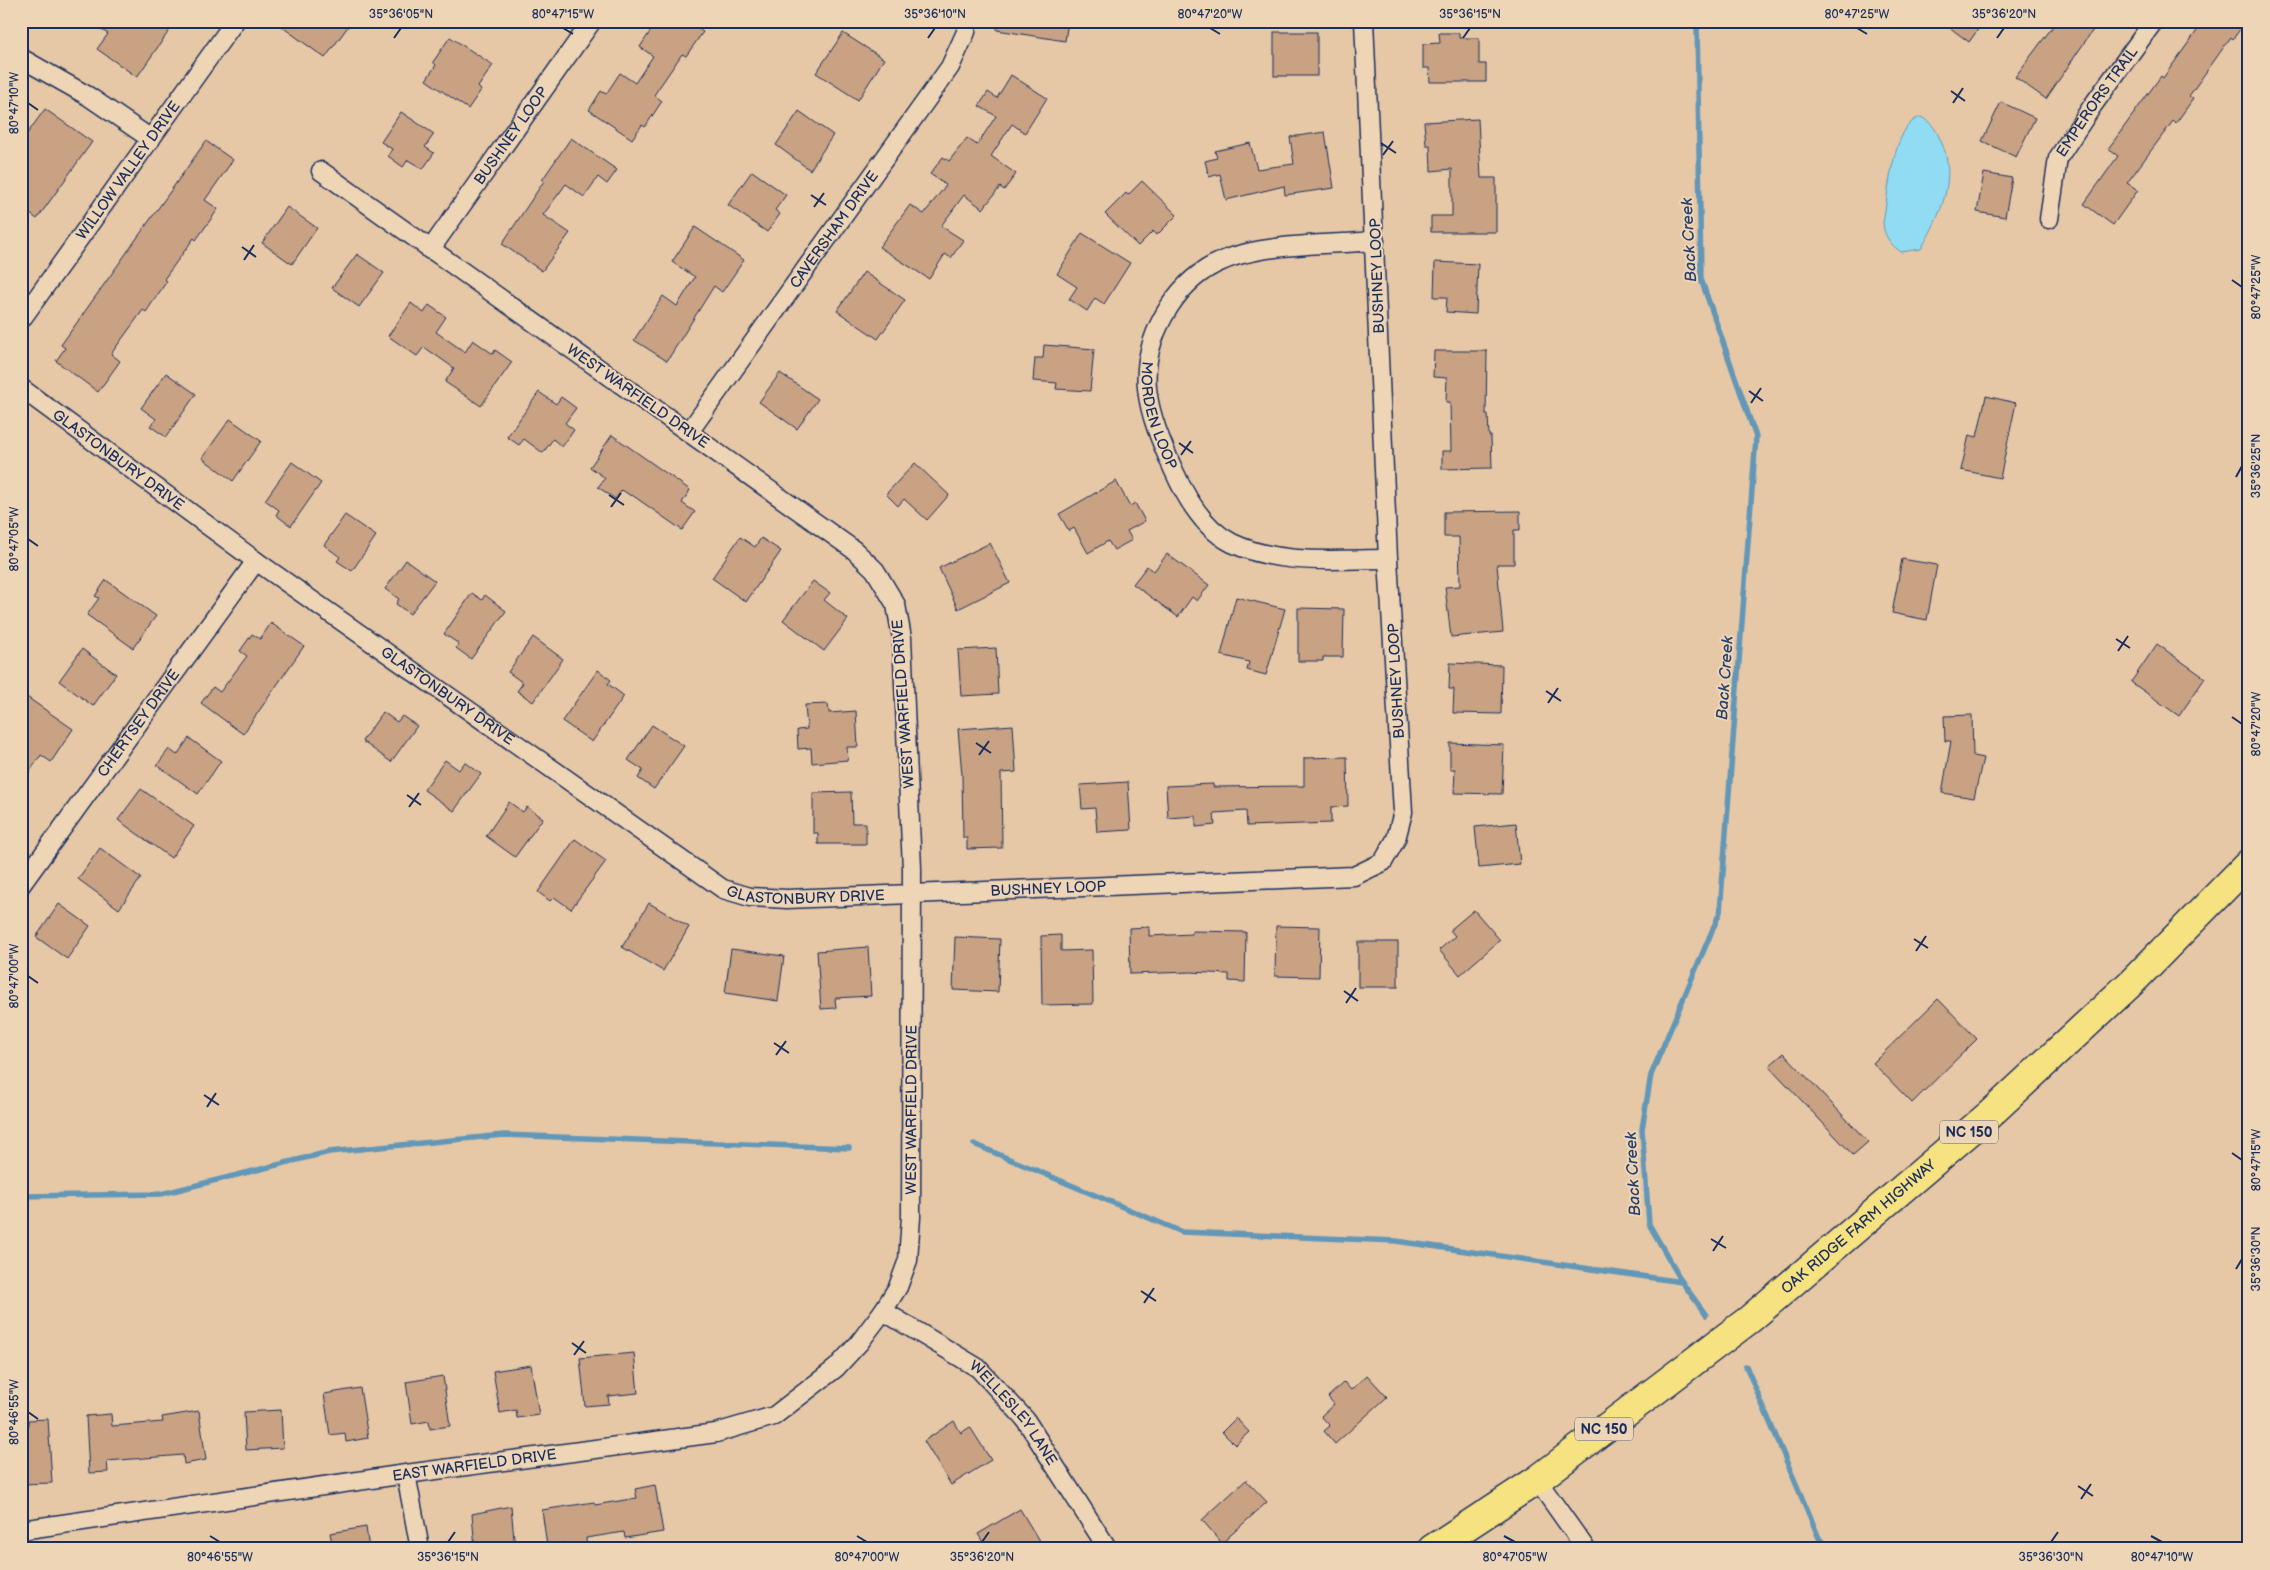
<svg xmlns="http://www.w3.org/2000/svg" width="2270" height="1570" font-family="'Balsamiq Sans',sans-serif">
	<rect width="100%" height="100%" fill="#e6c8a7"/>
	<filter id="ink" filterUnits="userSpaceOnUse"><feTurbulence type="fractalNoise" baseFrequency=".02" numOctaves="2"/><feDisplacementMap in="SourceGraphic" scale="10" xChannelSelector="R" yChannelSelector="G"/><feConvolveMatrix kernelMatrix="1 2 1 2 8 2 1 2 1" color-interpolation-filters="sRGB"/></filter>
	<g filter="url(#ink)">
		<path fill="#91dcf2" stroke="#6297b7" d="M1921,117C1932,123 1935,128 1940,139C1959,177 1940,216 1921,249L1901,252C1890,244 1884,236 1883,223C1888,197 1892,123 1921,117Z"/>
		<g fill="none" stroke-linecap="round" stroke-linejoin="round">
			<g stroke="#6297b7" stroke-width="5.5">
				<path d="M1697,21L1701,279L1756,437L1720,912L1651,1075L1642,1129L1649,1224L1682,1282L1706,1315"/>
				<path d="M974,1144L1182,1232L1396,1241L1682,1282"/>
				<path d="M21,1196L161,1194L329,1152L504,1135L849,1148"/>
				<path d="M1746,1366L1819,1538L1828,1549"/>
			</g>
		</g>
		<g fill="#c9a183" stroke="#1b2f5e">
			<path d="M88,21H176L137,77L97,49L108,34Z"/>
			<path d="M274,21H352L325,58Z"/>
			<path d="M657,21H687L703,32L686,56L682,54L654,95L662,101L645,127L642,125L632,139L589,110L601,91L606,94L620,73L635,83L653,56L640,47Z"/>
			<path d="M998,21H1068L1065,41L997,30Z"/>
			<path d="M1941,21H1984L1969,42Z"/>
			<path d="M2057,21H2099L2046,99L2015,77Z"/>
			<path d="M2204,21H2246L2233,39L2231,37L2189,96L2193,99L2176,123L2173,121L2127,183L2138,190L2113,225L2084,204L2118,156L2108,149L2161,76L2163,78Z"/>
			<rect x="1274" y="32" width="43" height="44"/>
			<path d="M843,33L884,59L858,100L816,73Z"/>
			<path d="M1439,33H1459V38H1479V64H1486V82H1430L1429,68H1423V44L1440,43Z"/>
			<path d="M450,37L493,65L478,87L481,90L468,109L426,80L436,65L433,62Z"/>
			<path d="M1011,75L1047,98L1025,133L1012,124L991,156L1016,174L1004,190L1000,187L983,209L964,195L941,226L963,240L951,258L945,254L929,279L879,247L910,205L924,214L946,185L930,174L943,157L949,161L967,138L977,145L996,116L979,106L988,92L997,98Z"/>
			<path d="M2001,102L2035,118L2016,157L1982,141Z"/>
			<path d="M45,109L92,142L37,219L21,207V142Z"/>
			<path d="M799,111L833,135L810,170L776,145Z"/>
			<path d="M401,112L434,134L425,147L434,153L423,169L408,160L403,167L388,156L392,149L381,142Z"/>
			<path d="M1478,119L1481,178H1496V232H1431V216H1452V169L1431,171L1430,145H1426L1424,122Z"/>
			<path d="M1325,132L1334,188L1285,195L1284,186L1226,200L1220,174L1209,177L1205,161L1217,158L1215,151L1250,143L1257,169L1294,164L1290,137Z"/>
			<path d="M571,138L617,170L607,184L598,177L584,197L566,184L543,215L570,233L542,271L502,244L544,181L542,180Z"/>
			<path d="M206,141L233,160L205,200L218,209L196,240L194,238L164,279L167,281L146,312L143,310L111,354L120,361L98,392L56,361L65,348L61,345Z"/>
			<path d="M752,171L786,195L775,210L780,214L767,232L728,205Z"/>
			<path d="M1984,173L2012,178L2005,217L1977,212Z"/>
			<path d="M1142,181L1177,215L1157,235L1153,231L1138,246L1105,214L1126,193L1128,195Z"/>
			<path d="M287,207L317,228L292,264L262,243Z"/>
			<path d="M695,227L744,260L722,292L714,286L667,361L634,340L663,296L677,306L695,277L672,262Z"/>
			<path d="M1082,233L1130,263L1104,304L1095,298L1087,311L1069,299L1077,287L1057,274Z"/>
			<path d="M357,254L384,273L359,307L332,288Z"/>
			<path d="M1435,262L1478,264L1476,314L1446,312L1447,297H1434Z"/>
			<path d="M864,272L905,300L878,339L837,311Z"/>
			<path d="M411,303L424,313L429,305L446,317L436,332L465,352L473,340L493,354L495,350L512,362L481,406L445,382L454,368L424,347L417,356L388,336Z"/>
			<path d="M1044,345L1094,349L1090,391L1056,389L1057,383L1033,381L1035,358H1043Z"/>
			<path d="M1434,351H1487L1486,414H1488L1489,436H1491L1492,468L1442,469V451H1451L1450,402H1446L1447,378L1433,377Z"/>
			<path d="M166,373L196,394L166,437L150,426L156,419L141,408Z"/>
			<path d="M780,373L818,399L797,429L759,402Z"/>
			<path d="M539,392L556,404L561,397L576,408L565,423L574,430L562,447L553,439L543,453L524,439L519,445L507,437Z"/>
			<path d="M1986,396L2016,403L2000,478L1961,470L1969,435L1977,437Z"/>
			<path d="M230,419L261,441L233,481L202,458Z"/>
			<path d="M612,435L690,490L682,503L695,512L682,530L632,495L631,496L622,490L615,499L598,487L605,478L590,467Z"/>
			<path d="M292,462L321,483L291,526L276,515L279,510L265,500Z"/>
			<path d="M915,463L949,495L927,520L904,499L898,506L886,494Z"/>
			<path d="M1116,481L1130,506L1135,503L1145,521L1127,531L1132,540L1114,550L1108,541L1088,553L1074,528L1069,531L1059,514Z"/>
			<path d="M1520,511V530H1514V564H1497L1503,632L1451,637L1445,587L1460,586L1459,537H1444V512Z"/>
			<path d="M345,515L376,536L352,571L337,561L340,557L324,545Z"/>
			<path d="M740,537L755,547L761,538L781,551L746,602L712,578Z"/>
			<path d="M990,543L1010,583L958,609L939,568Z"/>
			<path d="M1167,554L1209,585L1197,601L1192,597L1178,617L1133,584L1147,566L1154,571Z"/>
			<path d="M1902,559L1937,565L1927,620L1892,613Z"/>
			<path d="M406,560L435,581L410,614L396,604L399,599L385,589Z"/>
			<path d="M106,580L156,616L133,648L87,615L99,598L95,596Z"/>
			<path d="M813,581L830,593L824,600L848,619L824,651L783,620Z"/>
			<path d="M472,593L482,600L485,595L506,611L471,659L456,648L459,644L444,634Z"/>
			<path d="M1236,597L1285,609L1266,675L1247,670L1249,662L1221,655Z"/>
			<path d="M1298,608L1344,609L1343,657H1323V661H1298Z"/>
			<path d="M271,623L304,646L243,734L201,703L213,687L220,692L247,656L240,651L252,634L260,639Z"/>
			<path d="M533,637L563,659L533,702L517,691L523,683L508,672Z"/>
			<path d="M2157,644L2205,678L2179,716L2131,682Z"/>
			<path d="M996,648L998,694L961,696L958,650Z"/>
			<path d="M82,649L116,674L93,706L59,681Z"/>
			<path d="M1450,663L1502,665L1501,714L1453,713L1454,689H1449Z"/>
			<path d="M598,670L611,680L608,684L624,696L592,742L562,721Z"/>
			<path d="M21,693L73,729L51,762L41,755L21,784Z"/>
			<path d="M828,704L829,713L856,711L858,747H847L848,760L812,763L811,748L798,749L797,730L807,729L805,705Z"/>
			<path d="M383,712L397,722L402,716L417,726L391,762L362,741Z"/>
			<path d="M1972,715L1973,756L1983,758L1974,798L1942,793L1951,741H1945L1944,716Z"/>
			<path d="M652,725L684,746L654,789L638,778L643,770L628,760Z"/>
			<path d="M1013,725L1016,772L1001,773L1002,848L967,849V838H963L962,775L958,729Z"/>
			<path d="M189,738L221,761L198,794L157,765L169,749L177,755Z"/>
			<path d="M1450,743L1504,745L1502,794L1454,793L1455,769H1450Z"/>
			<path d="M1347,757L1348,806L1331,807V823L1247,826L1246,811L1214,813L1215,825L1196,827V816L1168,818L1166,786L1213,784V787L1304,786V758Z"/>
			<path d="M445,760L459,770L465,762L481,774L454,811L424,790Z"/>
			<path d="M1128,782L1131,830L1097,832L1095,808L1082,809L1080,785Z"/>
			<path d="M141,789L194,826L171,858L118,820Z"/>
			<path d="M851,792L852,823H866V844H818V833H813V793Z"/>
			<path d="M509,802L523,812L527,807L543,818L515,857L486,836Z"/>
			<path d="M1516,823L1520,864L1479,868L1475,827Z"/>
			<path d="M575,839L606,861L571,909L554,897L550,901L538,892Z"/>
			<path d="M100,848L141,878L119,909L78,879Z"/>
			<path d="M649,903L689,927L663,971L622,947Z"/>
			<path d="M59,904L90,926L67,959L36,937Z"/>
			<path d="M1474,910L1500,940L1460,975L1439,950L1455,936L1450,930Z"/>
			<path d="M1276,926L1320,927L1319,977L1275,976Z"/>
			<path d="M1149,927V936L1192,934V931L1246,932L1245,982L1229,981V974L1191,972L1130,974L1129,928Z"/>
			<path d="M1061,935V951L1092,950L1093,1004L1042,1005L1041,936Z"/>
			<path d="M955,937L1000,939L998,992L953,990Z"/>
			<rect x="1358" y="942" width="40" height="45"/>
			<path d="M868,947L871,996L835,998L836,1008L821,1009L817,951Z"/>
			<path d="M731,949L784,956L778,1001L725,993Z"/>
			<path d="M1938,999L1977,1039L1912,1103L1873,1063Z"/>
			<path d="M1784,1053L1868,1142L1853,1155L1769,1066Z"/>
			<path d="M634,1353L638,1393L608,1396L609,1404L585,1406L580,1358Z"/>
			<path d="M531,1365L539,1415L517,1418L516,1410L500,1413L493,1371Z"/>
			<path d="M1367,1375L1387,1397L1335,1444L1324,1431L1330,1426L1321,1416L1334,1404L1328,1397L1344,1382L1351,1390Z"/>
			<path d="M443,1376L450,1426L430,1429L429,1421L412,1424L406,1382Z"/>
			<path d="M360,1388L368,1438L346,1442L345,1433L330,1435L324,1394Z"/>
			<path d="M281,1410L283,1448L246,1450L244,1412Z"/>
			<path d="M199,1411L206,1460L184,1464L183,1455L107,1461L108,1472L89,1473L86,1416L111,1414L112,1426L163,1422L162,1417Z"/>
			<path d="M1236,1418L1249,1432L1235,1445L1222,1432Z"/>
			<path d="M48,1419L52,1483L21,1484V1428H28V1420Z"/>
			<path d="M954,1421L961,1433L970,1427L991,1460L951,1485L924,1441Z"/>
			<path d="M1246,1480L1267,1502L1222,1543L1202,1520Z"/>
			<path d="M655,1485L663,1532L625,1538L624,1532L586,1538L587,1549H565L564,1543L547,1546L542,1510L594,1502L595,1505L637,1498L635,1489Z"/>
			<path d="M511,1506L515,1549H475L472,1514Z"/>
			<path d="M1020,1509L1044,1549H987L978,1534Z"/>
			<path d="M366,1527L369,1549H333L330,1533Z"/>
		</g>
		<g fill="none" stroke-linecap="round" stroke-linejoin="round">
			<defs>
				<g id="street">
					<path d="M21,58L88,96L151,139"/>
					<path id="s1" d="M2049,219L2058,158L2093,105L2154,21"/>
					<path id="s2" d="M1375,241C1331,245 1262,243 1222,261C1200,270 1182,287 1169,307C1131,367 1147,411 1174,471C1186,498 1204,529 1232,543C1280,566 1337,559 1388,559"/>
					<path id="s3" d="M430,250L592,21"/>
					<path id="s4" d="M21,320L235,21"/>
					<path id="s5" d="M21,388L256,561L723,889L750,897L787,899L1354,876L1383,862L1396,839L1403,812L1388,559L1364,21"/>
					<path id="s6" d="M689,432L950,67L966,32L967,21"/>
					<path id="s7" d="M21,885L256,561"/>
					<path id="s8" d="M883,1311L978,1368L1025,1419L1108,1549"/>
					<path d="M406,1474L420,1549"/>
					<path d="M1537,1480L1586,1549"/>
					<path id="s9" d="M21,1530L406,1474L716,1433L774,1416L836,1368L859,1343L883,1311L898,1287L908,1260L911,1217L912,869L902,638L896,605L875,570L854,550L321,171"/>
				</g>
				<g id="primary">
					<path id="s10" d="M1432,1549L1537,1480L1750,1319L1989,1115L2132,982L2249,863"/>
				</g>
			</defs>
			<use href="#street" stroke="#1b2f5e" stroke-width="21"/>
			<use href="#primary" stroke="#1b2f5e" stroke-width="31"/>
			<use href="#street" stroke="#eed5b6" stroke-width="18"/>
			<use href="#primary" stroke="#f6e281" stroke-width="28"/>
		</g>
	</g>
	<path fill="none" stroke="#1b2f5e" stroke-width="2" d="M563,28L573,34M1210,28L1220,34M1857,28L1867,34M394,38L401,28M928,38L935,28M1463,38L1470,28M1997,38L2004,28M1951,91L1965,101M28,103L38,110M1953,103L1963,88M1381,143L1396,153M1383,155L1393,141M811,195L826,205M814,207L824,193M242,247L256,257M244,260L254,245M2232,280L2242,287M1749,391L1763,401M1751,403L1761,388M1179,443L1193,453M1181,455L1191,441M2236,477L2242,466M609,495L624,505M611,507L621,493M28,539L38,546M2116,639L2130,648M2118,651L2128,636M1546,691L1561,701M1548,703L1558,688M2232,717L2242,724M976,743L991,753M979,755L989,741M407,795L421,805M409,807L419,793M1914,939L1928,948M1916,951L1926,936M28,976L38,983M1344,991L1358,1001M1346,1003L1356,988M774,1043L789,1053M776,1055L786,1041M204,1095L219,1105M207,1107L216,1093M2232,1153L2242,1160M1711,1239L1726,1248M1713,1251L1723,1236M2236,1269L2242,1259M1141,1291L1156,1301M1144,1303L1154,1288M572,1343L586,1353M574,1355L584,1341M28,1412L38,1419M2078,1486L2093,1496M2081,1499L2091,1484M210,1536L220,1542M857,1536L867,1542M1504,1536L1515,1542M2151,1536L2162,1542M448,1542L455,1532M982,1542L989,1532M2051,1542L2058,1532"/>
	<g text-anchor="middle" stroke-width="4" stroke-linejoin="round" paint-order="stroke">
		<g fill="#eed5b6" stroke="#5a6178" stroke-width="1">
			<rect x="1940" y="1120.5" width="58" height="23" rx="4"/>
			<rect x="1575" y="1417.5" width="58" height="23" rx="4"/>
		</g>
		<g font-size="14" font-weight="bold" fill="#1b2f5e">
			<text x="1969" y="1137">NC 150</text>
			<text x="1604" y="1434">NC 150</text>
		</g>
		<g font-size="15" fill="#1b2f5e" stroke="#eed5b6">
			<text dy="5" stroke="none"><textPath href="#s1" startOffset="130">EMPERORS TRAIL</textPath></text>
			<text dy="5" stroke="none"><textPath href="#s3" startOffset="140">BUSHNEY LOOP</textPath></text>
			<text dy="5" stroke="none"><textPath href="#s4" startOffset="184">WILLOW VALLEY DRIVE</textPath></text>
			<text dy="5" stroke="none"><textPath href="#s6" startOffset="249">CAVERSHAM DRIVE</textPath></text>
			<text transform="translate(1377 276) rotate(-92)" y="5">BUSHNEY LOOP</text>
			<text transform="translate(638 396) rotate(35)" y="5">WEST WARFIELD DRIVE</text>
			<text dy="5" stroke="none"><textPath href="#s2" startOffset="341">MORDEN LOOP</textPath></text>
			<text dy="5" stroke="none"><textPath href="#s5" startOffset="121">GLASTONBURY DRIVE</textPath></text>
			<text transform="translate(1396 681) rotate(-93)" y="5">BUSHNEY LOOP</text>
			<text dy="5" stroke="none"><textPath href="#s5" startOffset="526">GLASTONBURY DRIVE</textPath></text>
			<text transform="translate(903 704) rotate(-94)" y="5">WEST WARFIELD DRIVE</text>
			<text dy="5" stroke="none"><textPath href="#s7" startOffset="200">CHERTSEY DRIVE</textPath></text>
			<text dy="5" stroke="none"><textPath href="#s5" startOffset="1189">BUSHNEY LOOP</textPath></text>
			<text dy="5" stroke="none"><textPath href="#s5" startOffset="946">GLASTONBURY DRIVE</textPath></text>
			<text dy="5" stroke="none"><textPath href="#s9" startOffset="1122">WEST WARFIELD DRIVE</textPath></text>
			<text dy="5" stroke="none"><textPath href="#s10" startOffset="535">OAK RIDGE FARM HIGHWAY</textPath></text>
			<text dy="5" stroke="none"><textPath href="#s8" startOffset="168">WELLESLEY LANE</textPath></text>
			<text dy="5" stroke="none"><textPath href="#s9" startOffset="458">EAST WARFIELD DRIVE</textPath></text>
		</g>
		<g font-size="16" font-style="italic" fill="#27406d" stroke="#eed5b6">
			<text transform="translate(1688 240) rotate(-93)" y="6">Back Creek</text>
			<text transform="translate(1724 678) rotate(-86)" y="6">Back Creek</text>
			<text transform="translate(1632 1174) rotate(-93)" y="6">Back Creek</text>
		</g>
	</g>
	<rect width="2270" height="1570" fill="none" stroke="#eed5b6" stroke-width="55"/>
	<rect x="28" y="28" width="2214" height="1514" fill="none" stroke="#1b2f5e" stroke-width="2"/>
	<g font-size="12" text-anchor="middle" fill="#1b2f5e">
		<text x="401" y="18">35°36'05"N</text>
		<text x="563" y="18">80°47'15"W</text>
		<text x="935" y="18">35°36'10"N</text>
		<text x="1210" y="18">80°47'20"W</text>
		<text x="1470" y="18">35°36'15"N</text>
		<text x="1857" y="18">80°47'25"W</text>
		<text x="2004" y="18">35°36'20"N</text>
		<text transform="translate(14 103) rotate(-90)" y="4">80°47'10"W</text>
		<text transform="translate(2256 287) rotate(-90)" y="4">80°47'25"W</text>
		<text transform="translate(2256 466) rotate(-90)" y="4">35°36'25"N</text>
		<text transform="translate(14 539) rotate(-90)" y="4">80°47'05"W</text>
		<text transform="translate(2256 724) rotate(-90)" y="4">80°47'20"W</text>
		<text transform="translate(14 976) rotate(-90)" y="4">80°47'00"W</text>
		<text transform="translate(2256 1160) rotate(-90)" y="4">80°47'15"W</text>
		<text transform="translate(2256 1259) rotate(-90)" y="4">35°36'30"N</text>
		<text transform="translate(14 1412) rotate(-90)" y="4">80°46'55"W</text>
		<text x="220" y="1561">80°46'55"W</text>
		<text x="448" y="1561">35°36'15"N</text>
		<text x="867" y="1561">80°47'00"W</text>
		<text x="982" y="1561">35°36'20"N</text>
		<text x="1515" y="1561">80°47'05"W</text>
		<text x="2051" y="1561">35°36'30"N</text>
		<text x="2162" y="1561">80°47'10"W</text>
	</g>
</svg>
